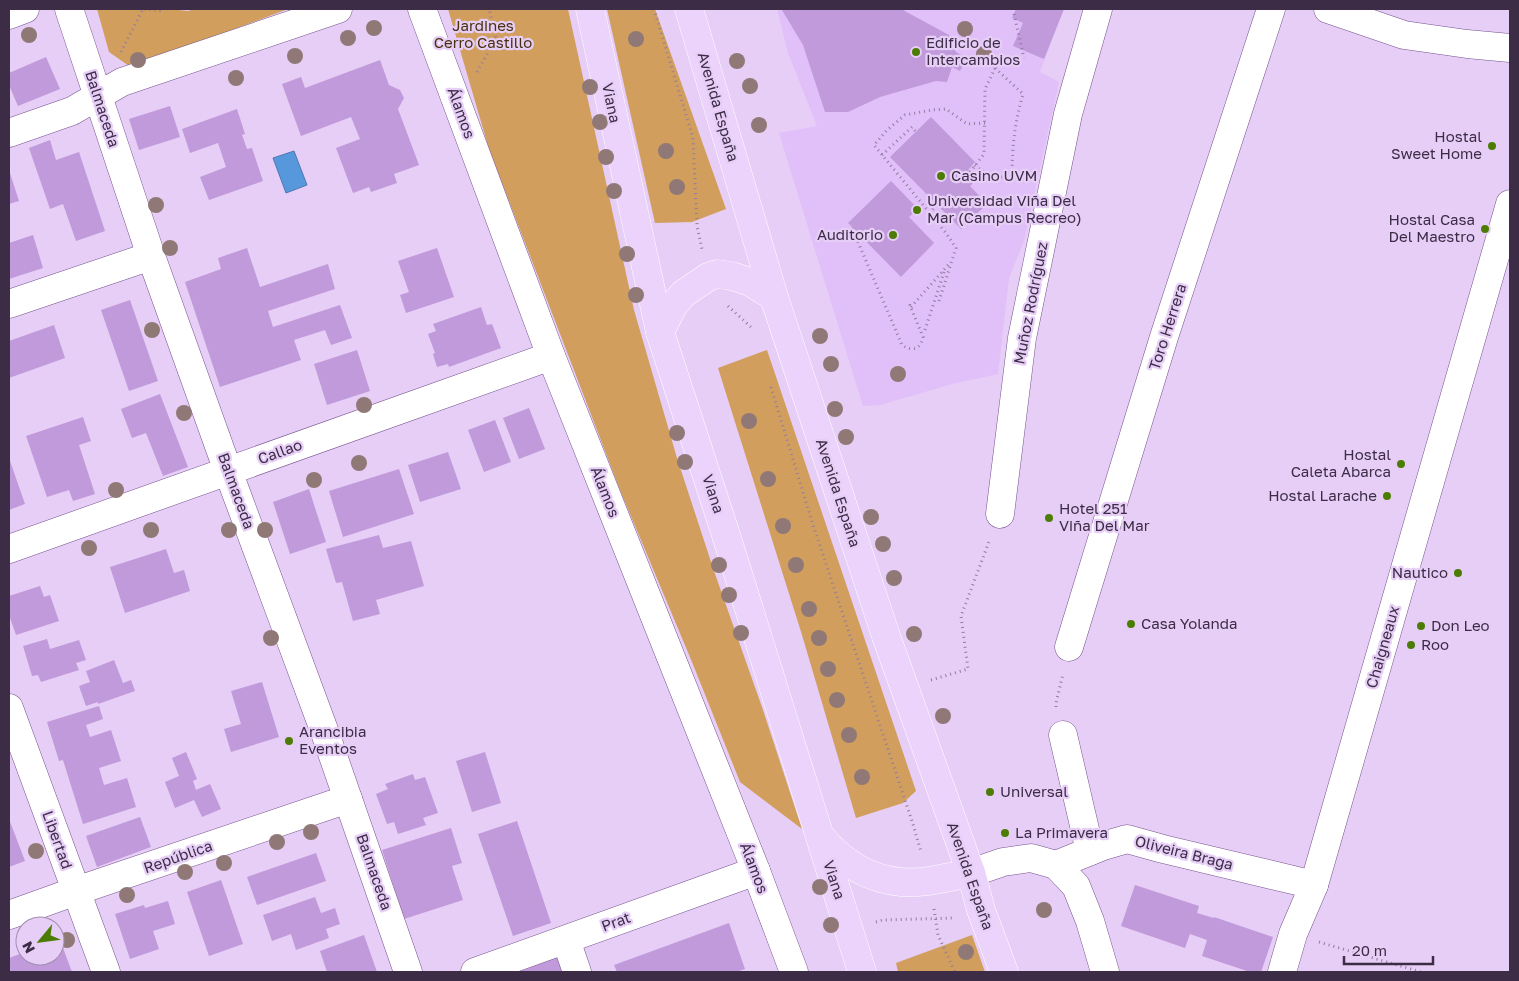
<svg xmlns="http://www.w3.org/2000/svg" width="1519" height="981" font-family="'Golos Text',sans-serif">
	<rect width="100%" height="100%" fill="#e6cef6"/>
	<path fill="#e1bff9" d="M777,9H1064L1040,72L1059,82L1024,241L1009,278L998,374L952,384L880,405L863,406L779,133L817,126L788,53Z"/>
	<g fill="#d19e5e">
		<path d="M97,9H169L188,11L194,9H288L181,49L129,66L109,52Z"/>
		<path d="M448,9H568L634,310L677,458L714,571L763,710L802,829L740,782L692,662L620,490L489,149Z"/>
		<path d="M607,9H655L726,209L692,222L655,223Z"/>
		<path d="M767,350L916,791L903,803L856,818L802,635L718,368Z"/>
		<path d="M972,935L985,972H898L896,963Z"/>
	</g>
	<path fill="#5798dd" stroke="#4f78b0" d="M294,151L307,185L286,193L273,158Z"/>
	<g fill="#c09ada">
		<path d="M783,9H901L949,35L956,52L967,58L960,71L952,67L947,82L936,81L880,97L848,112H825L803,45L782,10Z"/>
		<path d="M1016,9H1064L1044,59L1013,46L1023,23L1012,18Z"/>
		<path d="M46,57L60,89L18,106L9,85V73Z"/>
		<path d="M380,60L389,85L400,90L404,98L398,109L419,165L394,174L397,183L371,192L369,187L353,193L336,148L360,139L351,117L301,136L282,84L301,77L305,88Z"/>
		<path d="M170,106L180,137L139,150L129,119Z"/>
		<path d="M237,109L245,134L242,135L247,149L252,148L263,181L209,200L200,177L226,167L218,143L190,153L182,129Z"/>
		<path d="M931,117L975,162L968,170L977,179L970,186L987,204L961,229L890,157Z"/>
		<path d="M50,140L56,160L79,152L105,231L76,241L63,204L50,209L29,148Z"/>
		<path d="M9,170L19,201L9,204Z"/>
		<path d="M891,181L918,209L909,217L934,243L901,277L848,223Z"/>
		<path d="M33,235L43,268L9,279V243Z"/>
		<path d="M247,248L260,287L328,264L335,289L268,311L273,327L340,305L352,338L331,345L325,330L294,340L301,360L220,387L185,282L221,269L218,258Z"/>
		<path d="M437,248L454,297L406,313L400,295L409,292L398,261Z"/>
		<path d="M130,300L158,381L129,391L101,310Z"/>
		<path d="M481,307L487,325L492,324L501,348L449,367L448,364L437,367L433,354L435,353L428,334L436,331L433,324Z"/>
		<path d="M54,325L65,358L9,378V341Z"/>
		<path d="M357,350L370,391L327,405L314,364Z"/>
		<path d="M160,394L188,467L163,476L146,433L132,438L121,409Z"/>
		<path d="M529,408L545,449L519,459L503,418Z"/>
		<path d="M83,417L91,441L79,445L95,494L73,501L69,490L47,497L26,436Z"/>
		<path d="M495,420L511,462L484,472L468,430Z"/>
		<path d="M448,452L461,489L420,502L408,465Z"/>
		<path d="M9,458L25,504L9,510Z"/>
		<path d="M399,469L414,514L343,537L329,491Z"/>
		<path d="M309,489L326,542L290,554L273,502Z"/>
		<path d="M379,535L383,548L411,541L424,586L376,600L380,614L353,621L342,582L336,583L326,549Z"/>
		<path d="M166,549L174,573L184,570L190,591L125,613L110,567Z"/>
		<path d="M40,586L44,597L50,595L59,621L16,635L9,615V596Z"/>
		<path d="M47,639L50,649L79,640L86,660L76,663L79,670L41,682L38,675L32,676L23,646Z"/>
		<path d="M114,660L123,683L131,680L135,691L98,704V702L86,706L79,686L90,682L86,671Z"/>
		<path d="M262,682L279,737L231,752L224,729L241,724L231,691Z"/>
		<path d="M99,706L103,719L86,725L90,737L111,730L121,761L99,768L104,785L127,778L136,807L83,824L63,760L59,761L47,722Z"/>
		<path d="M186,752L197,779L193,781L196,790L210,784L221,809L202,817L194,800L175,808L165,782L179,776L172,758Z"/>
		<path d="M485,752L501,803L472,812L456,761Z"/>
		<path d="M413,774L415,780L425,777L438,813L423,818L426,825L398,834L394,822L387,824L376,794L388,789L385,784Z"/>
		<path d="M140,817L151,847L97,867L86,836Z"/>
		<path d="M9,819L25,861L9,867Z"/>
		<path d="M517,821L551,923L513,936L478,834Z"/>
		<path d="M451,828L462,863L452,866L463,900L404,919L382,850Z"/>
		<path d="M316,853L326,881L257,905L247,877Z"/>
		<path d="M221,880L243,944L209,956L187,892Z"/>
		<path d="M1135,885L1199,906L1197,913L1214,918V917L1273,937L1261,972H1250L1202,956L1207,940L1190,934L1185,948L1121,926Z"/>
		<path d="M315,897L321,913L335,908L340,924L326,929L329,938L296,950L291,934L272,941L263,915Z"/>
		<path d="M168,901L175,924L153,931L159,949L130,959L115,914L144,905L145,908Z"/>
		<path d="M729,923L745,969L736,972H617L614,965Z"/>
		<path d="M364,935L377,972H327L320,951Z"/>
		<path d="M60,940L72,972H9V958L25,952V956H55V942Z"/>
		<path d="M559,956L566,972H518Z"/>
	</g>
	<g fill="none" stroke-linecap="round" stroke-linejoin="round">
		<defs>
			<g id="minor">
				<path d="M69,9L151,256L228,471L324,730L408,972"/>
				<path d="M422,9L551,356L756,871L794,972"/>
				<path d="M1328,9L1404,35L1467,44L1510,48"/>
				<path d="M9,15L25,9"/>
				<path d="M9,133L72,111L122,82L338,9"/>
				<path d="M9,304L151,256"/>
				<path d="M1000,514L1022,338L1068,114L1098,9"/>
				<path d="M9,549L551,356"/>
				<path d="M1069,647L1164,337L1271,9"/>
				<path d="M9,708L106,972"/>
				<path d="M1063,735L1090,851"/>
				<path d="M1056,865L1103,846L1127,839L1163,849L1314,885"/>
				<path d="M9,915L76,891L348,799"/>
				<path d="M566,940L577,972"/>
				<path d="M475,972L756,871"/>
				<path d="M1282,972L1293,934L1314,885L1510,204"/>
			</g>
			<path id="tertiary" d="M971,873L1003,862L1031,858L1056,865L1076,886L1090,921L1105,972"/>
			<g id="primary">
				<path d="M590,9L660,332L726,535L862,972"/>
				<path d="M689,9L774,297L886,636L971,873L981,910L1004,972"/>
				<path d="M660,332L673,306L683,294L708,277L717,274L732,276L750,282L774,297"/>
				<path d="M821,837C841,861 868,879 901,882C924,884 948,877 971,873"/>
			</g>
		</defs>
		<use href="#minor" stroke="#77538e" stroke-width="29"/>
		<use href="#tertiary" stroke="#77538e" stroke-width="29"/>
		<use href="#primary" stroke="#fff" stroke-width="29"/>
		<g stroke="#917d9e" stroke-width="3" stroke-dasharray="1 4" stroke-linecap="butt">
			<path d="M654,9L693,138L697,226L702,249"/>
			<path d="M1014,14L1024,58"/>
			<path d="M121,52L143,9L163,11V9"/>
			<path d="M477,72L496,38L489,9"/>
			<path d="M882,155L912,127L916,132"/>
			<path d="M975,165C988,177 994,180 1012,175C1012,146 1015,122 1023,94L995,68L985,39"/>
			<path d="M970,172L984,154L985,89L995,68"/>
			<path d="M929,213L937,205"/>
			<path d="M852,228L902,345C912,352 921,349 923,337L909,303"/>
			<path d="M939,301L956,248L946,233L874,145L887,130L905,115L932,110L946,109L967,124L985,123"/>
			<path d="M728,306L753,329"/>
			<path d="M911,307L950,263"/>
			<path d="M925,330L945,269"/>
			<path d="M771,387L813,525L913,824L921,852"/>
			<path d="M931,680L968,669L961,616L990,539"/>
			<path d="M1056,707V703L1063,674"/>
			<path d="M934,909L938,935L955,972"/>
			<path d="M876,922L883,920L955,918"/>
			<path d="M1319,942L1421,972"/>
		</g>
		<use href="#minor" stroke="#fff" stroke-width="28"/>
		<use href="#tertiary" stroke="#fff" stroke-width="28"/>
		<use href="#primary" stroke="#ebd3fb" stroke-width="28"/>
	</g>
	<g fill="#907876">
		<circle cx="374" cy="28" r="8"/>
		<circle cx="965" cy="29" r="8"/>
		<circle cx="29" cy="35" r="8"/>
		<circle cx="348" cy="38" r="8"/>
		<circle cx="636" cy="39" r="8"/>
		<circle cx="984" cy="54" r="8"/>
		<circle cx="295" cy="56" r="8"/>
		<circle cx="138" cy="60" r="8"/>
		<circle cx="737" cy="61" r="8"/>
		<circle cx="236" cy="78" r="8"/>
		<circle cx="750" cy="86" r="8"/>
		<circle cx="590" cy="87" r="8"/>
		<circle cx="600" cy="122" r="8"/>
		<circle cx="759" cy="125" r="8"/>
		<circle cx="666" cy="151" r="8"/>
		<circle cx="606" cy="157" r="8"/>
		<circle cx="677" cy="187" r="8"/>
		<circle cx="614" cy="191" r="8"/>
		<circle cx="156" cy="205" r="8"/>
		<circle cx="170" cy="248" r="8"/>
		<circle cx="627" cy="254" r="8"/>
		<circle cx="636" cy="295" r="8"/>
		<circle cx="152" cy="330" r="8"/>
		<circle cx="820" cy="336" r="8"/>
		<circle cx="831" cy="364" r="8"/>
		<circle cx="898" cy="374" r="8"/>
		<circle cx="364" cy="405" r="8"/>
		<circle cx="835" cy="409" r="8"/>
		<circle cx="184" cy="413" r="8"/>
		<circle cx="749" cy="421" r="8"/>
		<circle cx="677" cy="433" r="8"/>
		<circle cx="846" cy="437" r="8"/>
		<circle cx="685" cy="462" r="8"/>
		<circle cx="359" cy="463" r="8"/>
		<circle cx="768" cy="479" r="8"/>
		<circle cx="314" cy="480" r="8"/>
		<circle cx="116" cy="490" r="8"/>
		<circle cx="871" cy="517" r="8"/>
		<circle cx="783" cy="526" r="8"/>
		<circle cx="151" cy="530" r="8"/>
		<circle cx="229" cy="530" r="8"/>
		<circle cx="265" cy="530" r="8"/>
		<circle cx="883" cy="544" r="8"/>
		<circle cx="89" cy="548" r="8"/>
		<circle cx="719" cy="565" r="8"/>
		<circle cx="796" cy="565" r="8"/>
		<circle cx="894" cy="578" r="8"/>
		<circle cx="729" cy="595" r="8"/>
		<circle cx="809" cy="609" r="8"/>
		<circle cx="741" cy="633" r="8"/>
		<circle cx="914" cy="634" r="8"/>
		<circle cx="271" cy="638" r="8"/>
		<circle cx="819" cy="638" r="8"/>
		<circle cx="828" cy="669" r="8"/>
		<circle cx="837" cy="700" r="8"/>
		<circle cx="943" cy="716" r="8"/>
		<circle cx="849" cy="735" r="8"/>
		<circle cx="862" cy="777" r="8"/>
		<circle cx="311" cy="832" r="8"/>
		<circle cx="277" cy="842" r="8"/>
		<circle cx="36" cy="851" r="8"/>
		<circle cx="224" cy="863" r="8"/>
		<circle cx="185" cy="872" r="8"/>
		<circle cx="820" cy="887" r="8"/>
		<circle cx="127" cy="895" r="8"/>
		<circle cx="1044" cy="910" r="8"/>
		<circle cx="831" cy="925" r="8"/>
		<circle cx="67" cy="940" r="8"/>
		<circle cx="966" cy="952" r="8"/>
	</g>
	<g fill="#4c7c04" stroke="#e6cef6" stroke-width="2">
		<circle cx="916" cy="52" r="5"/>
		<circle cx="1492" cy="146" r="5"/>
		<circle cx="941" cy="176" r="5"/>
		<circle cx="917" cy="210" r="5"/>
		<circle cx="1485" cy="229" r="5"/>
		<circle cx="893" cy="235" r="5"/>
		<circle cx="1401" cy="464" r="5"/>
		<circle cx="1387" cy="496" r="5"/>
		<circle cx="1049" cy="518" r="5"/>
		<circle cx="1458" cy="573" r="5"/>
		<circle cx="1131" cy="624" r="5"/>
		<circle cx="1421" cy="626" r="5"/>
		<circle cx="1411" cy="645" r="5"/>
		<circle cx="289" cy="741" r="5"/>
		<circle cx="990" cy="792" r="5"/>
		<circle cx="1005" cy="833" r="5"/>
	</g>
	<g text-anchor="middle" stroke-width="4.5" stroke-linejoin="round" paint-order="stroke">
		<g font-size="15" fill="#4a310d" stroke="#e6cef6">
			<text x="483" y="31">Jardines<tspan x="483" dy="17">Cerro Castillo</tspan></text>
		</g>
		<g font-size="15" fill="#3c2c46" stroke="#e6cef6" text-anchor="start">
			<text x="926" y="48">Edificio de<tspan x="926" dy="17">Intercambios</tspan></text>
			<text x="1482" y="142" text-anchor="end">Hostal<tspan x="1482" dy="17">Sweet Home</tspan></text>
			<text x="951" y="181">Casino UVM</text>
			<text x="927" y="206">Universidad Viña Del<tspan x="927" dy="17">Mar (Campus Recreo)</tspan></text>
			<text x="1475" y="225" text-anchor="end">Hostal Casa<tspan x="1475" dy="17">Del Maestro</tspan></text>
			<text x="883" y="240" text-anchor="end">Auditorio</text>
			<text x="1391" y="460" text-anchor="end">Hostal<tspan x="1391" dy="17">Caleta Abarca</tspan></text>
			<text x="1377" y="501" text-anchor="end">Hostal Larache</text>
			<text x="1059" y="514">Hotel 251<tspan x="1059" dy="17">Viña Del Mar</tspan></text>
			<text x="1448" y="578" text-anchor="end">Nautico</text>
			<text x="1141" y="629">Casa Yolanda</text>
			<text x="1431" y="631">Don Leo</text>
			<text x="1421" y="650">Roo</text>
			<text x="299" y="737">Arancibia<tspan x="299" dy="17">Eventos</tspan></text>
			<text x="1000" y="797">Universal</text>
			<text x="1015" y="838">La Primavera</text>
		</g>
		<g font-size="15" fill="#3c2c46" stroke="#e6cef6">
			<text transform="translate(611 103) rotate(78)" y="5">Viana</text>
			<text transform="translate(718 107) rotate(74)" y="5">Avenida España</text>
			<text transform="translate(102 109) rotate(72)" y="5">Balmaceda</text>
			<text transform="translate(461 113) rotate(70)" y="5">Álamos</text>
			<text transform="translate(1031 303) rotate(-79)" y="5">Muñoz Rodríguez</text>
			<text transform="translate(1168 327) rotate(-72)" y="5">Toro Herrera</text>
			<text transform="translate(280 452) rotate(-20)" y="5">Callao</text>
			<text transform="translate(236 491) rotate(70)" y="5">Balmaceda</text>
			<text transform="translate(605 492) rotate(68)" y="5">Álamos</text>
			<text transform="translate(838 493) rotate(72)" y="5">Avenida España</text>
			<text transform="translate(713 494) rotate(72)" y="5">Viana</text>
			<text transform="translate(1383 647) rotate(-74)" y="5">Chaigneaux</text>
			<text transform="translate(57 840) rotate(70)" y="5">Libertad</text>
			<text transform="translate(1184 853) rotate(14)" y="5">Oliveira Braga</text>
			<text transform="translate(178 857) rotate(-19)" y="5">República</text>
			<text transform="translate(754 868) rotate(69)" y="5">Álamos</text>
			<text transform="translate(374 872) rotate(71)" y="5">Balmaceda</text>
			<text transform="translate(970 876) rotate(71)" y="5">Avenida España</text>
			<text transform="translate(834 880) rotate(72)" y="5">Viana</text>
			<text transform="translate(616 922) rotate(-20)" y="5">Prat</text>
		</g>
	</g>
	<rect width="1519" height="981" fill="none" stroke="#3c2c46" stroke-width="20"/>
	<g transform="translate(40 941) rotate(241)"><circle r="24" fill="#e6cef6" stroke="#a28db0"/>
	<path d="M0-4L9 19L0 12L-9 19Z" fill="#4c7c04"/>
	<text y="-8" font-size="14" font-weight="bold" text-anchor="middle" fill="#3c2c46">N</text>
	</g>
	<path d="M1344 956v8h89v-8" fill="none" stroke="#3c2c46" stroke-width="2.5"/>
	<text x="1352" y="956" font-size="15" fill="#3c2c46" stroke="#e6cef6" stroke-width="4" paint-order="stroke">20 m</text>
</svg>
